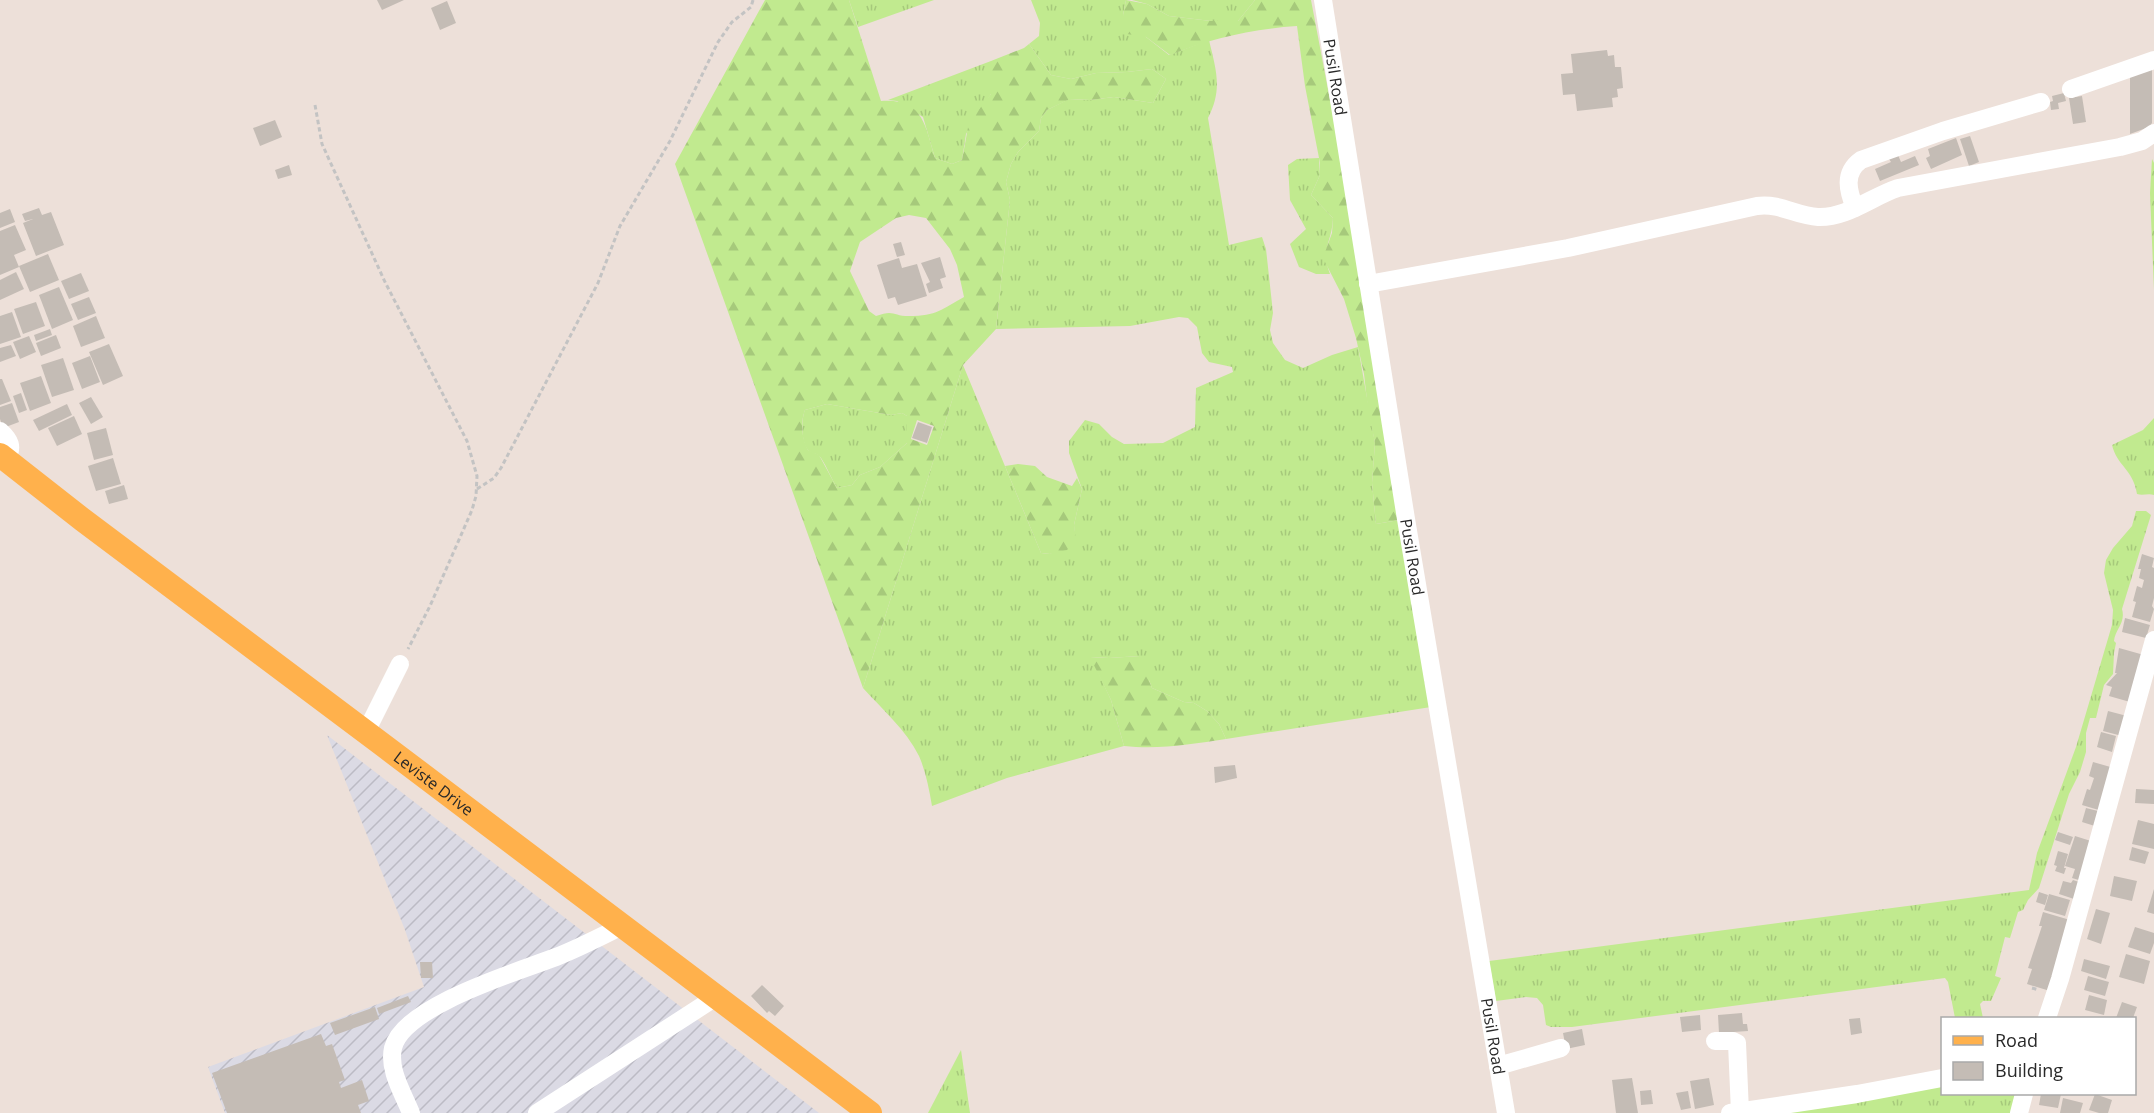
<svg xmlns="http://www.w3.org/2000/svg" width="2154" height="1113" font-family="'Open Sans',sans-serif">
	<defs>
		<pattern id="industrial-furrows" width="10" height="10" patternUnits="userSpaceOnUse" patternTransform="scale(1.5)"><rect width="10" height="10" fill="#dbdae4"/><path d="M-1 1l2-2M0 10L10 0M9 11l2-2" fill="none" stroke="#bcbbc4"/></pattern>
		<pattern id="grass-tufts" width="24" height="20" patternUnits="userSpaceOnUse" patternTransform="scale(1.5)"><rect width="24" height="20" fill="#c1ea8f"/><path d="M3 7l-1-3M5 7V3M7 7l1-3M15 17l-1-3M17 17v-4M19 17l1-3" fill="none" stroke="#a6c97b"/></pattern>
		<pattern id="forest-firs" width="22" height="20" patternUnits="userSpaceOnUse" patternTransform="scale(1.5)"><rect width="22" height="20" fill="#c1ea8f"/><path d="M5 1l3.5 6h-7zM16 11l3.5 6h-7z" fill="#a6c97b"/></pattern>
	</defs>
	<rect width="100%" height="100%" fill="#ede0d9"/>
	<path fill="url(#industrial-furrows)" d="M327,735L819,1113H225L208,1067L424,987L405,930Z"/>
	<g fill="url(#grass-tufts)">
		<path d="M849,0H934L858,27Z"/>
		<path d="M1031,0H1126L1123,15L1146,37L1169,55L1209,40C1216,70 1223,89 1208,118L1229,245L1262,237L1266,249L1273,313L1270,330L1273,343L1285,360L1303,368L1332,355L1358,347L1375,443L1372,483L1376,524L1399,520L1431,707L1226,739L1219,724L1207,711L1194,703L1184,702L1152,688L1140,656L1109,658L1091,657L1111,700L1124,746L1007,778L932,806C929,789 926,772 919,756C906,730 882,709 863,688L963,365L1041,553L1050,554L1075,540L1074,525L1082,489L1069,453V441L1085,420L1099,424L1112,437L1124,444L1163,443L1195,427L1196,388L1233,372L1232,367L1209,362L1202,353L1197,327L1188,318L1179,317L1130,326L996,329L1010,200L1006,182L1011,164L1018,152L1039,131L1041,118L1047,110L1069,99L1090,100L1114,97L1153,103L1166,79L1152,69L1127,72L1096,73L1071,79L1051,75L1029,44L1039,36L1040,23Z"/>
		<path d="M1132,0H1255L1238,21H1211L1169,16L1147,4Z"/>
		<path d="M991,61V94L966,134L962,160L952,164L935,158L923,117L897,101L888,100Z"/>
		<path d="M1319,158L1320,175L1311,195L1333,218C1332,243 1320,249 1330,274H1316L1299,267L1290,244L1306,229L1290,200L1288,165L1297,159Z"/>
		<path d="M2152,159L2154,163V290L2150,193Z"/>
		<path d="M827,404L891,415L902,413L907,416V443L880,467L860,475L852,485L837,488C831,478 827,467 821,458C818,453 813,454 809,451C801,444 801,419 805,410Z"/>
		<path d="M2154,418V495C2148,493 2143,496 2137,494C2133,469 2117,466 2112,445L2143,430Z"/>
		<path d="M2136,511H2146L2151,515L2122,609C2126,623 2115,629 2114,641L2116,643L2114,653L2113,674L2104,685L2096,718H2090L2086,733V752L2080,772L2069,794L2039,888L2028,900L2023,910L2018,912L2010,938L2005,937L1995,976L2001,978L1991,1001H1983L1980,1004L1983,1018H1955L1948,982L1945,978L1572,1027H1551L1546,1025L1543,1005L1537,998L1526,997L1496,1001L1489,961L2029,890L2037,853L2076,747L2112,625L2113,610L2104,573L2106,560L2113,548L2132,526Z"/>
		<path d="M961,1050L970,1113H928Z"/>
		<path d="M1942,1083V1094H2017L2011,1113H1760Z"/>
	</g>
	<g fill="url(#forest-firs)" fill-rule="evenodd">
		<path d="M765,0H849L881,101C923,98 925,125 935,158L952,164L962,160L969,122L991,94V61L1024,48L1029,44L1051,75L1071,79L1096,73L1127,72L1152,69L1166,79L1153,103L1114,97L1090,100L1070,99L1047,110L1041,118L1039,131L1018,152L1011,164L1006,182L1010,200L996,329L963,365L863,688L675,164ZM909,215L926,218L950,249L957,265L964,297C942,309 937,316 909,316C893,316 894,309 876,316L869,311L850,271L860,242L896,218ZM827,404L891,415L902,413L907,416V443L880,467L860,475L852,485L837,488L819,455L808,450C802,439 800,423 805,410ZM917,420L934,426L927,445L911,439Z"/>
		<path d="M1126,0L1147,4L1169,16L1211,21H1238L1255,0H1311L1345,179L1399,520L1376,524L1372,483L1375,443L1368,409L1364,374L1356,338L1344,299L1325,262L1324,255L1332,233L1333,218L1311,195L1320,175V163L1305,86L1297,26C1253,29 1211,38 1170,55L1146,37L1127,34L1123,15Z"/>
		<path d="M1018,464L1035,466L1047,477L1072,486L1077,478L1082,489L1074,525L1076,540L1067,550L1050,554L1041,553L1005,466Z"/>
		<path d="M1140,656L1152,663L1149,680L1152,688L1184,702L1194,703L1207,711L1219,724L1226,739C1192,744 1159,750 1124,746L1111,700L1090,657L1109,658Z"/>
	</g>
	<g fill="#c4bcb5">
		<path d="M377,0H404L382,10Z"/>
		<path d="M447,1L456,23L440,30L431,8Z"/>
		<path d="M1607,50L1608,56L1614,55L1615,67H1621L1623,88L1617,89L1618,97L1612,98L1613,107L1577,111L1575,94L1563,95L1561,74L1573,73L1571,54Z"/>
		<path d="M2152,67V123L2149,127L2130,134V74Z"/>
		<path d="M2064,93L2066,101L2058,103L2059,109L2051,110L2050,102L2053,101L2052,96Z"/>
		<path d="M2082,96L2086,122L2073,124L2069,98Z"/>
		<path d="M275,120L282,137L260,146L253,128Z"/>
		<path d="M1970,136L1979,162L1969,166L1960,139Z"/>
		<path d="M1956,138L1962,155L1931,169L1926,158L1930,156L1928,149Z"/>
		<path d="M1898,155L1901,162L1915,156L1919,165L1880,181L1875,169L1891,162L1889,159Z"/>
		<path d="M289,165L292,175L278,179L275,170Z"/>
		<path d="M39,208L42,215L51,212L64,245L36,256L23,223L33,219L25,221L22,214Z"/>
		<path d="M10,209L15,222L0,228V213Z"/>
		<path d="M15,225L26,250L14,255L19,267L0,275V231Z"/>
		<path d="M901,242L905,255L897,257L893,244Z"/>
		<path d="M48,254L59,280L30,292L19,266Z"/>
		<path d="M940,257L946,277L940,279L943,288L929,293L926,284L930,282L921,263Z"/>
		<path d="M899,258L902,268L917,264L927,296L898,305L895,297L888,299L877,265Z"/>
		<path d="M16,272L24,289L0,300V280Z"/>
		<path d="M81,273L89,291L69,299L61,281Z"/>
		<path d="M59,287L73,320L52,329L39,295Z"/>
		<path d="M89,297L96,313L78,320L71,304Z"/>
		<path d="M36,302L45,326L23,334L14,309Z"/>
		<path d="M12,312L21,337L0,344V316Z"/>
		<path d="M96,316L105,338L81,347L73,326Z"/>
		<path d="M50,329L52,335L36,341L34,335Z"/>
		<path d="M56,335L61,348L41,356L36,343Z"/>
		<path d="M29,336L36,352L20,359L13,342Z"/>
		<path d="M109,344L123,376L103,385L89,352Z"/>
		<path d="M11,345L16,356L0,362V348Z"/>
		<path d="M90,356L100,382L82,389L72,363Z"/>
		<path d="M63,358L74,390L52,397L41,365Z"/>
		<path d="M41,376L51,403L30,411L20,383Z"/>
		<path d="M0,379H2L11,401L0,405Z"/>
		<path d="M21,393L27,410L19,413L13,396Z"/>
		<path d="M91,397L103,417L91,424L79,403Z"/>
		<path d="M12,403L19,422L3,428L0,419V407Z"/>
		<path d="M67,404L72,415L39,431L33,420Z"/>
		<path d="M74,416L82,434L57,446L48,428Z"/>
		<path d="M918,422L932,427L927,443L912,438Z"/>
		<path d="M106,428L113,455L94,460L87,433Z"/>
		<path d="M113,458L121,484L96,491L88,466Z"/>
		<path d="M124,485L128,499L109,504L105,491Z"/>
		<path d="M2142,554L2154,558L2152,567L2154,568V598L2152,606L2154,609L2150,622L2132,617L2136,602L2133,601L2137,586L2142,588L2144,580L2139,578L2141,569H2138Z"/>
		<path d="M2125,618L2150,625L2146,638L2122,632Z"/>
		<path d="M2119,648L2144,655L2130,702L2109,696L2112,687L2106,685L2117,673H2115Z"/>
		<path d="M2108,711L2127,716L2122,736L2103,731Z"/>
		<path d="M2101,732L2116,736L2112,752L2097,747Z"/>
		<path d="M2093,762L2114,768L2102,811L2082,805L2087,789L2090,790L2094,778L2089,776Z"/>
		<path d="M1235,765L1237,778L1215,783L1214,767Z"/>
		<path d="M2136,789L2154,790V804L2135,803Z"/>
		<path d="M2086,808L2102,812L2098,827L2082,822Z"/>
		<path d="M2138,820L2154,824V849L2132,844Z"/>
		<path d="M2058,832L2073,837L2070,845L2055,840Z"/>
		<path d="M2075,836L2094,842L2082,881L2072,878L2075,869L2065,866Z"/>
		<path d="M2132,847L2149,852L2145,864L2129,860Z"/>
		<path d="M2058,851L2068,854L2064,868H2066L2064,874L2055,871L2057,866L2054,865Z"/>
		<path d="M2114,876L2137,881L2132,901L2110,896Z"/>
		<path d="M2073,880L2082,883L2074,899L2059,894L2063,881L2071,883Z"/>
		<path d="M2154,889V914L2147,912Z"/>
		<path d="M2039,892L2048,895L2045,905L2036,902Z"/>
		<path d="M2049,894L2070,900L2065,916L2044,910Z"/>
		<path d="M2096,909L2110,913L2101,944L2087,939Z"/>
		<path d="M2043,912L2070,920L2050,991L2027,984L2032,969L2028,968L2042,926H2039Z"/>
		<path d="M2135,927L2154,933V943L2150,954L2128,947Z"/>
		<path d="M2126,954L2150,961L2144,984L2119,977Z"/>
		<path d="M2084,959L2110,966L2106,979L2081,971Z"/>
		<path d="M420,962H432L433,978H421Z"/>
		<path d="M2088,976L2109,982L2105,996L2084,990Z"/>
		<path d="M762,985L784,1006L775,1016L769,1011L767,1013L751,996Z"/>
		<path d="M2089,995L2107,1000L2104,1015L2085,1010Z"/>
		<path d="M408,996L411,1002L379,1014L377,1008Z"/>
		<path d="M2122,1002L2137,1007L2133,1018H2116Z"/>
		<path d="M375,1007L379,1019L335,1035L330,1023Z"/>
		<path d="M1742,1013L1743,1024H1747L1748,1031L1719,1033L1718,1015Z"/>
		<path d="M1700,1015L1701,1030L1682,1032L1680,1017Z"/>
		<path d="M1860,1018L1862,1033L1851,1035L1849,1019Z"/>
		<path d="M1582,1029L1585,1045L1566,1049L1563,1033Z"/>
		<path d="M321,1034L326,1046L332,1044L345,1080L339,1082L341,1088L362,1080L369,1101L358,1105L361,1113H227L212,1073Z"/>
		<path d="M1632,1078L1638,1113H1616L1612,1080Z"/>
		<path d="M1709,1078L1714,1105L1695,1109L1690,1081Z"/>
		<path d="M1651,1090L1653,1104L1641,1105L1640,1091Z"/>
		<path d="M1688,1091L1691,1108L1681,1110L1676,1093Z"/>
		<path d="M2041,1094H2061L2058,1108L2039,1105Z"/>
		<path d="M2095,1094L2112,1100L2108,1113H2099L2089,1110Z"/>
		<path d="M2063,1098L2083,1103L2080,1113H2060Z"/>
	</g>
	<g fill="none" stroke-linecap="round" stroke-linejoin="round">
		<g stroke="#c3c3c3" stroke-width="3" stroke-dasharray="4.5 3" stroke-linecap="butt">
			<path d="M315,105L322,144L385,282L467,441L477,476L476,496L472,510L430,606L408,649"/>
			<path d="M477,489L494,478L501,468L598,283L620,226L670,141L718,42L732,22L751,7L753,0"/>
			<path d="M2032,988L2039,990"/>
		</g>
		<g stroke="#fff" stroke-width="18">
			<path id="s1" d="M1323,0L1406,519L1506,1113"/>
			<path d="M2071,89L2154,60"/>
			<path d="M1855,208C1848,191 1843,173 1861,160L1943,131L2041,102"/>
			<path d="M1368,284L1568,248L1757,206C1781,203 1796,216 1818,217C1847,218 1871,197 1898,188L2120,147L2142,141L2154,133"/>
			<path d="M0,431C10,440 14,447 6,459"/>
			<path d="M366,732L400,664"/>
			<path d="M2047,1018L2060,979L2154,640"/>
			<path d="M1715,1041H1733L1737,1043L1740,1112"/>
			<path d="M1498,1066L1561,1048"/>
			<path d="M411,1113C403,1093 388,1070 393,1048C403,1006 517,972 556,957C579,948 600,937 622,926"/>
			<path d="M537,1113L716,997"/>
			<path d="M1730,1113L1857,1094L1942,1078"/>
			<path d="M2019,1113L2024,1094"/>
		</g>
		<path stroke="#ffb14c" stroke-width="24" id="s2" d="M0,455L83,520L383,745L870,1113"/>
	</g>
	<g text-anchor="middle" stroke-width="5" stroke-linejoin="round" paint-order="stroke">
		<g font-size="16" fill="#292929" stroke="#fff">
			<text dy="6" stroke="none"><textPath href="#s1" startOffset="78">Pusil Road</textPath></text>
			<text dy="6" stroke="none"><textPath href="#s1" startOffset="564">Pusil Road</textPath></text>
			<text dy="6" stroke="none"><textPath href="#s2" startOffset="544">Leviste Drive</textPath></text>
			<text dy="6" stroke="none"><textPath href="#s1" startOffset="1050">Pusil Road</textPath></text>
		</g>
	</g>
	<rect x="1941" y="1017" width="195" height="78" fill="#ffffff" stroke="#a9a9a9" stroke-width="1.5"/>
	<rect x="1953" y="1036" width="30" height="9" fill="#ffb14c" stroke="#a9a9a9" stroke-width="1.5"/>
	<text x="1995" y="1047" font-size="18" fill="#292929">Road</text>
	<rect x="1953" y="1062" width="30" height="18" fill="#c4bcb5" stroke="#a9a9a9" stroke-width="1.5"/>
	<text x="1995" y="1077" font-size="18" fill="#292929">Building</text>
</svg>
